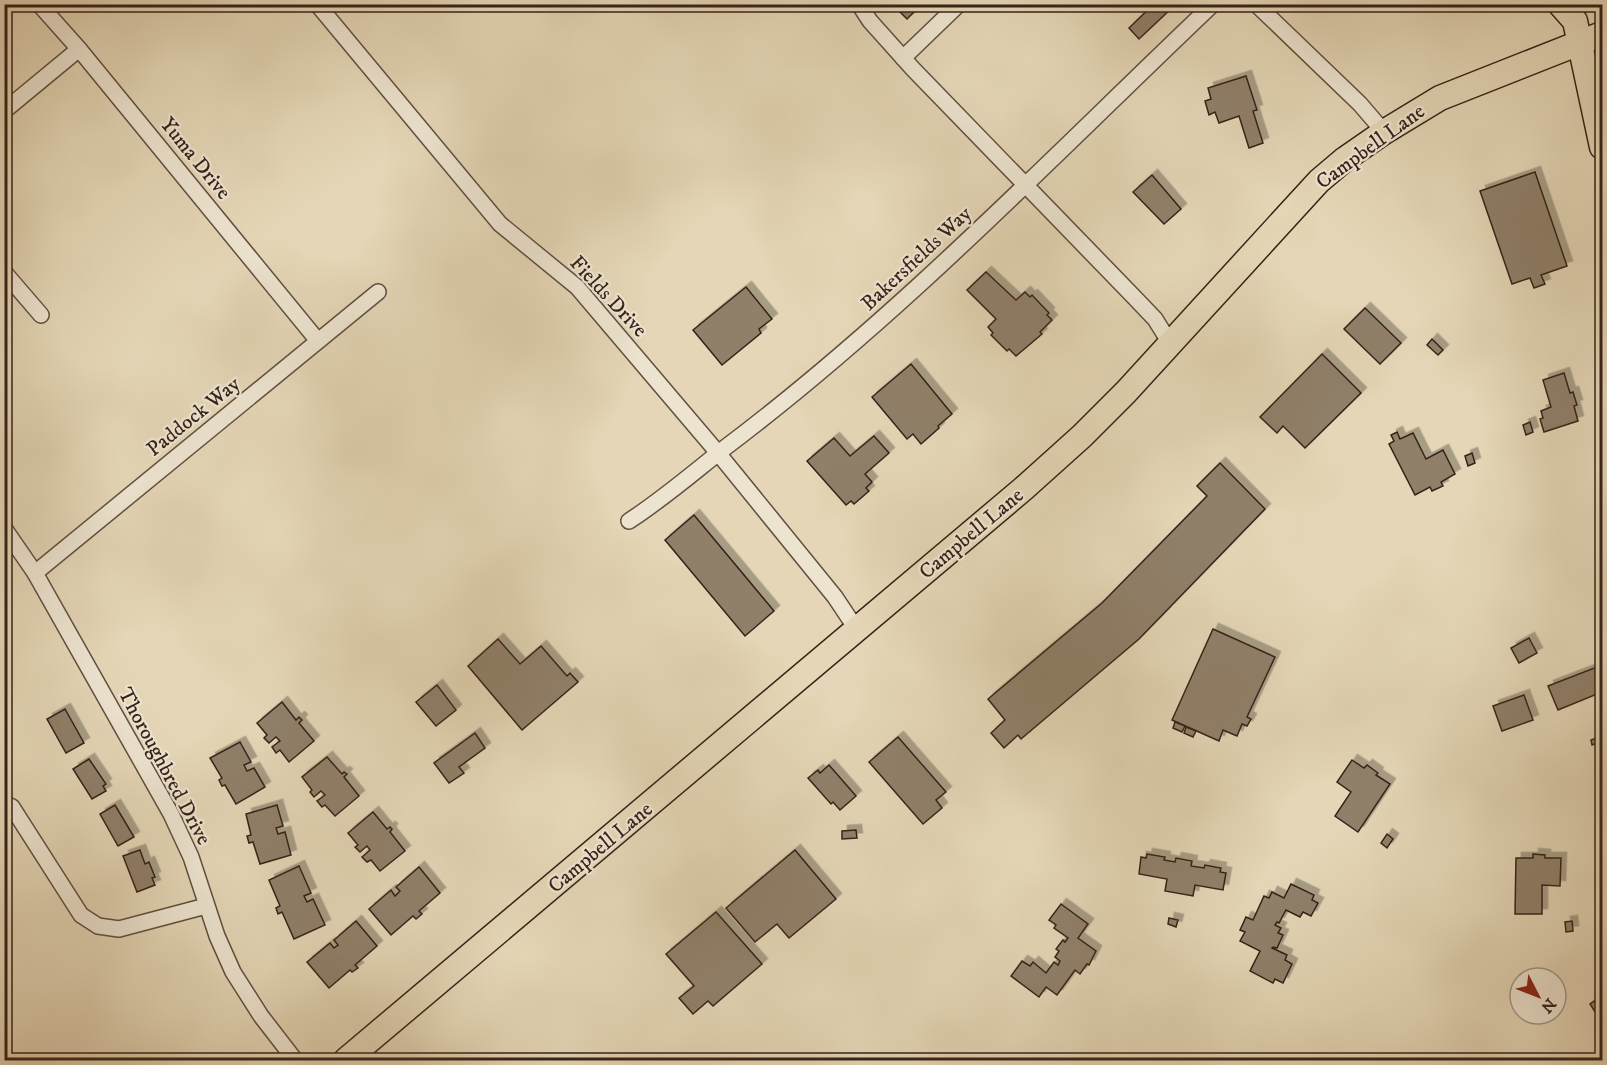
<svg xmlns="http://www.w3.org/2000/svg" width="1607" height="1065" font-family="'IM FELL DW Pica',serif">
	<defs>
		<filter id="shadow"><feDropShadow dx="5.5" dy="-5.5" stdDeviation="0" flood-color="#0004"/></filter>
	</defs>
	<rect width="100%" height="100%" fill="#e4d6b6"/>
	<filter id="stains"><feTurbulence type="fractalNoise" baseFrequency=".00333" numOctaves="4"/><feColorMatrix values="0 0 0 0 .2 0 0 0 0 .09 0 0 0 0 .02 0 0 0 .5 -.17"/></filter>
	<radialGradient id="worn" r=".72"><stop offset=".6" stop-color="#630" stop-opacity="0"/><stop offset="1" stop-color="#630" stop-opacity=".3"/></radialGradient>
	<g fill="#90806b" stroke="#362219" stroke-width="1.5" filter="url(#shadow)">
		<path d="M892,4H922L907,19Z"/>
		<path d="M1154,4H1176L1139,39L1129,28Z"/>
		<path d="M1246,76L1257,110L1253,111L1263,143L1249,148L1239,116L1219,123L1215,112L1209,115L1205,101L1211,99L1208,88Z"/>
		<path d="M1535,172L1567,266L1541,275L1545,284L1534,288L1530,278L1512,284L1480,191Z"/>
		<path d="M1152,175L1181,209L1164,224L1133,192Z"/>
		<path d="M986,272L1016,300L1025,292L1030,297L1032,295L1049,313L1047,315L1052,320L1040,332L1042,334L1016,356L1009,349L1007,351L991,335L993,333L988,327L996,319L967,290Z"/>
		<path d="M746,287L772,319L759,329L761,333L722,365L693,330Z"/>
		<path d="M1365,308L1401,343L1380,364L1344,329Z"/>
		<path d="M1432,339L1443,350L1438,355L1427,345Z"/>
		<path d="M1322,354L1361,393L1305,448L1283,426L1277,433L1260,417Z"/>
		<path d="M911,364L952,414L938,426L939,428L921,444L913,434L907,439L872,397Z"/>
		<path d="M1564,373L1570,393L1573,392L1577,405L1574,406L1578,421L1544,432L1540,419L1543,418L1541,411L1551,407L1543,380Z"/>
		<path d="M1530,422L1533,432L1526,435L1523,425Z"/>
		<path d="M1397,432L1400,439L1413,433L1426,459L1443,450L1455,474L1441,482L1443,486L1432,491L1430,487L1415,495L1389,444L1394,441L1391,435Z"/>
		<path d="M874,436L889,453L865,474L872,482L866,488L869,491L854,504L851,501L846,505L807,461L834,438L850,456Z"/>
		<path d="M1472,453L1475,463L1468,466L1465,456Z"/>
		<path d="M1220,463L1265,509L1139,639L1021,739L1018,735L1004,748L991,733L1005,720L988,699L1102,603L1207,496L1197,486Z"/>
		<path d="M694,515L774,611L745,636L665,540Z"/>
		<path d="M1213,629L1275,657L1247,717L1251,719L1247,726L1242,724L1237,736L1223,730L1219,741L1172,720Z"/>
		<path d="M1529,638L1537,653L1519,663L1511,648Z"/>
		<path d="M498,639L520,664L541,646L567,676L570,673L578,682L522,730L468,666Z"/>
		<path d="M1602,665V692L1558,710L1548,686Z"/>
		<path d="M437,685L456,710L436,726L416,702Z"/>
		<path d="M1524,695L1533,720L1502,731L1493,706Z"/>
		<path d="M282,702L296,720L299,717L302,720L299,723L314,741L289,762L280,750L276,753L272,747L280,741L276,737L269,743L264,738L267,735L257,723Z"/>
		<path d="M65,709L84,743L66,753L47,719Z"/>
		<path d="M1175,722L1185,726L1182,732L1173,728Z"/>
		<path d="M1186,727L1196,731L1193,737L1184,733Z"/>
		<path d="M475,733L485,748L459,767L464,773L449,783L434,763Z"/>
		<path d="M1602,736V759L1597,743L1592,745L1591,740Z"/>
		<path d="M898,737L946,792L936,800L942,808L923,824L869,762Z"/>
		<path d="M240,742L251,762L244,765L247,771L254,768L265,787L236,804L225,785L222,786L219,780L222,778L210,758Z"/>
		<path d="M327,757L342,774L344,772L347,774L344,777L359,796L335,816L325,805L322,807L317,801L325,795L321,791L314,797L310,792L312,790L302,777Z"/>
		<path d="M89,759L106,784L103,786L106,791L92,799L73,769Z"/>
		<path d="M1352,760L1364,768L1367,765L1378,773L1376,775L1390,784L1358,832L1335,816L1351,792L1337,782Z"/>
		<path d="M829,765L856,796L840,810L833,802L831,804L808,778L818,770L820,773Z"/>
		<path d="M115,805L134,837L118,846L100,814Z"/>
		<path d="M277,805L283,826L276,828L278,834L285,832L291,855L260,864L253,842L249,843L247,836L251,835L246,814Z"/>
		<path d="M373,812L387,829L390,827L392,829L390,832L405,851L380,871L371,860L367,862L362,857L370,850L367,846L360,852L355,847L358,845L348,833Z"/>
		<path d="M856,830L857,838L842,839V831Z"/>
		<path d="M1387,834L1393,839L1387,848L1381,843Z"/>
		<path d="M140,850L145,864L149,862L155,877L152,878L155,885L137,892L123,856Z"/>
		<path d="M795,850L836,899L789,938L777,924L755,942L726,908Z"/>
		<path d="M1147,854L1165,857L1164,860L1175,862L1176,858L1192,861L1191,866L1204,868L1205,865L1221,868L1220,872L1226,873L1223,890L1195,885L1193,896L1165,891L1167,879L1139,874L1141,857L1146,858Z"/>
		<path d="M1533,854L1545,855V858H1561L1560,886L1542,885V914H1515L1516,858H1533Z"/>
		<path d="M299,866L311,893L304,896L307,902L313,899L325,925L294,939L282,912L278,914L276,908L280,906L269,880Z"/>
		<path d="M419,867L440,893L419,911L422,914L416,919L413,916L391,935L369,909L391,890L395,896L400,891L396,887Z"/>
		<path d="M1291,884L1314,895L1312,900L1318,903L1311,916L1303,912L1300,917L1286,910L1279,923L1277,922L1275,925L1281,928L1278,933L1283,935L1277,948L1273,947L1272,948L1287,955L1285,960L1292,964L1283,983L1275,979L1273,983L1250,971L1260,951L1240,941L1245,932L1240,930L1246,917L1253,920L1264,896L1269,898L1272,892L1284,898Z"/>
		<path d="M1061,904L1088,924L1078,938L1096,951L1089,965L1087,964L1080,974L1075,970L1057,995L1046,987L1039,997L1011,976L1022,961L1030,966L1033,962L1046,973L1054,962L1058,965L1060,961L1055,957L1059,951L1056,949L1063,940L1065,942L1068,938L1054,928L1056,925L1049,920Z"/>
		<path d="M716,912L762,964L713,1006L708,1001L693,1014L679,998L694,986L666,954Z"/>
		<path d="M1169,918L1178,920L1176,927L1168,924Z"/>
		<path d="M356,921L377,946L355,965L358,968L352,972L350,970L329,988L307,962L330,943L334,948L338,945L334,940Z"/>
		<path d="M1572,921L1573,931L1566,932L1565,922Z"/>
		<path d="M1594,1001L1600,1008L1595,1012L1590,1004Z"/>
	</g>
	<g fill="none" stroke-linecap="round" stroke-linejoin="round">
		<defs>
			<g id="street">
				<path d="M39,4L79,49L318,341"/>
				<path d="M317,4L500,224L577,287L718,453L835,597L857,630"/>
				<path d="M859,4L870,21L913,69L1134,297L1155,319L1170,343"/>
				<path d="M1256,4L1360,104L1384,132"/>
				<path d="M903,58L959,4"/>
				<path d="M4,111L79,49"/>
				<path d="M4,272L41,315"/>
				<path d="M629,521C663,499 694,472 726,447C901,315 1054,155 1213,4"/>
				<path d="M4,528L35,573L171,814L191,857L217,936L233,972L261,1016L295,1060"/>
				<path d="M35,573L378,292"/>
				<path d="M4,803L12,807L81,915L98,926L119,929L206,906"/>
			</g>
			<g id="primary">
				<path d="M1560,4L1575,21L1602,147"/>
				<path d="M346,1060L1023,489L1082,436L1126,392L1319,181L1345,159L1384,132L1440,98L1602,34"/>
			</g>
		</defs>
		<use href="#street" stroke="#624f40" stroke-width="18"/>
		<use href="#primary" stroke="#362219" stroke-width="27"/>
		<use href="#street" stroke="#ede4d0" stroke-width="15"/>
		<use href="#primary" stroke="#e4d6b6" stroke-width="24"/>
	</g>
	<g text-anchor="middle" stroke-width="4.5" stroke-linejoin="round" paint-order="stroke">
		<g font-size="21" fill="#362219" stroke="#ede4d0">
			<text transform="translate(1370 146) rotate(-36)" y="7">Campbell Lane</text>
			<text transform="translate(196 158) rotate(51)" y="7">Yuma Drive</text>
			<text transform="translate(916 258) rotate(-43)" y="7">Bakersfields Way</text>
			<text transform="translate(609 296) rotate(47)" y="7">Fields Drive</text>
			<text transform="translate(193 416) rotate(-39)" y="7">Paddock Way</text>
			<text transform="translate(971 533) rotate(-40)" y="7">Campbell Lane</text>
			<text transform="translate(165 766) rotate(62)" y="7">Thoroughbred Drive</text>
			<text transform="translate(600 847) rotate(-40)" y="7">Campbell Lane</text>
		</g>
	</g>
	<rect width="1607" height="1065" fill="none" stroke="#e4d6b6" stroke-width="24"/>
	<rect x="6" y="6" width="1595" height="1053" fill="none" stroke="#362219" stroke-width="3"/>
	<rect x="12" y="12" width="1583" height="1041" fill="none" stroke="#362219" stroke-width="1.5"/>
	<g transform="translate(1538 996) rotate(132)"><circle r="28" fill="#ede4d0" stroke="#a49687" stroke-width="1.5"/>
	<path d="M0-4.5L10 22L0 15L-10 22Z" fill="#8f2418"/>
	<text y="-9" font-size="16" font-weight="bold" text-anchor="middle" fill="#362219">N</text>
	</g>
	<rect width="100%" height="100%" filter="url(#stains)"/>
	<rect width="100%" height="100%" fill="url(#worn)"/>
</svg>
